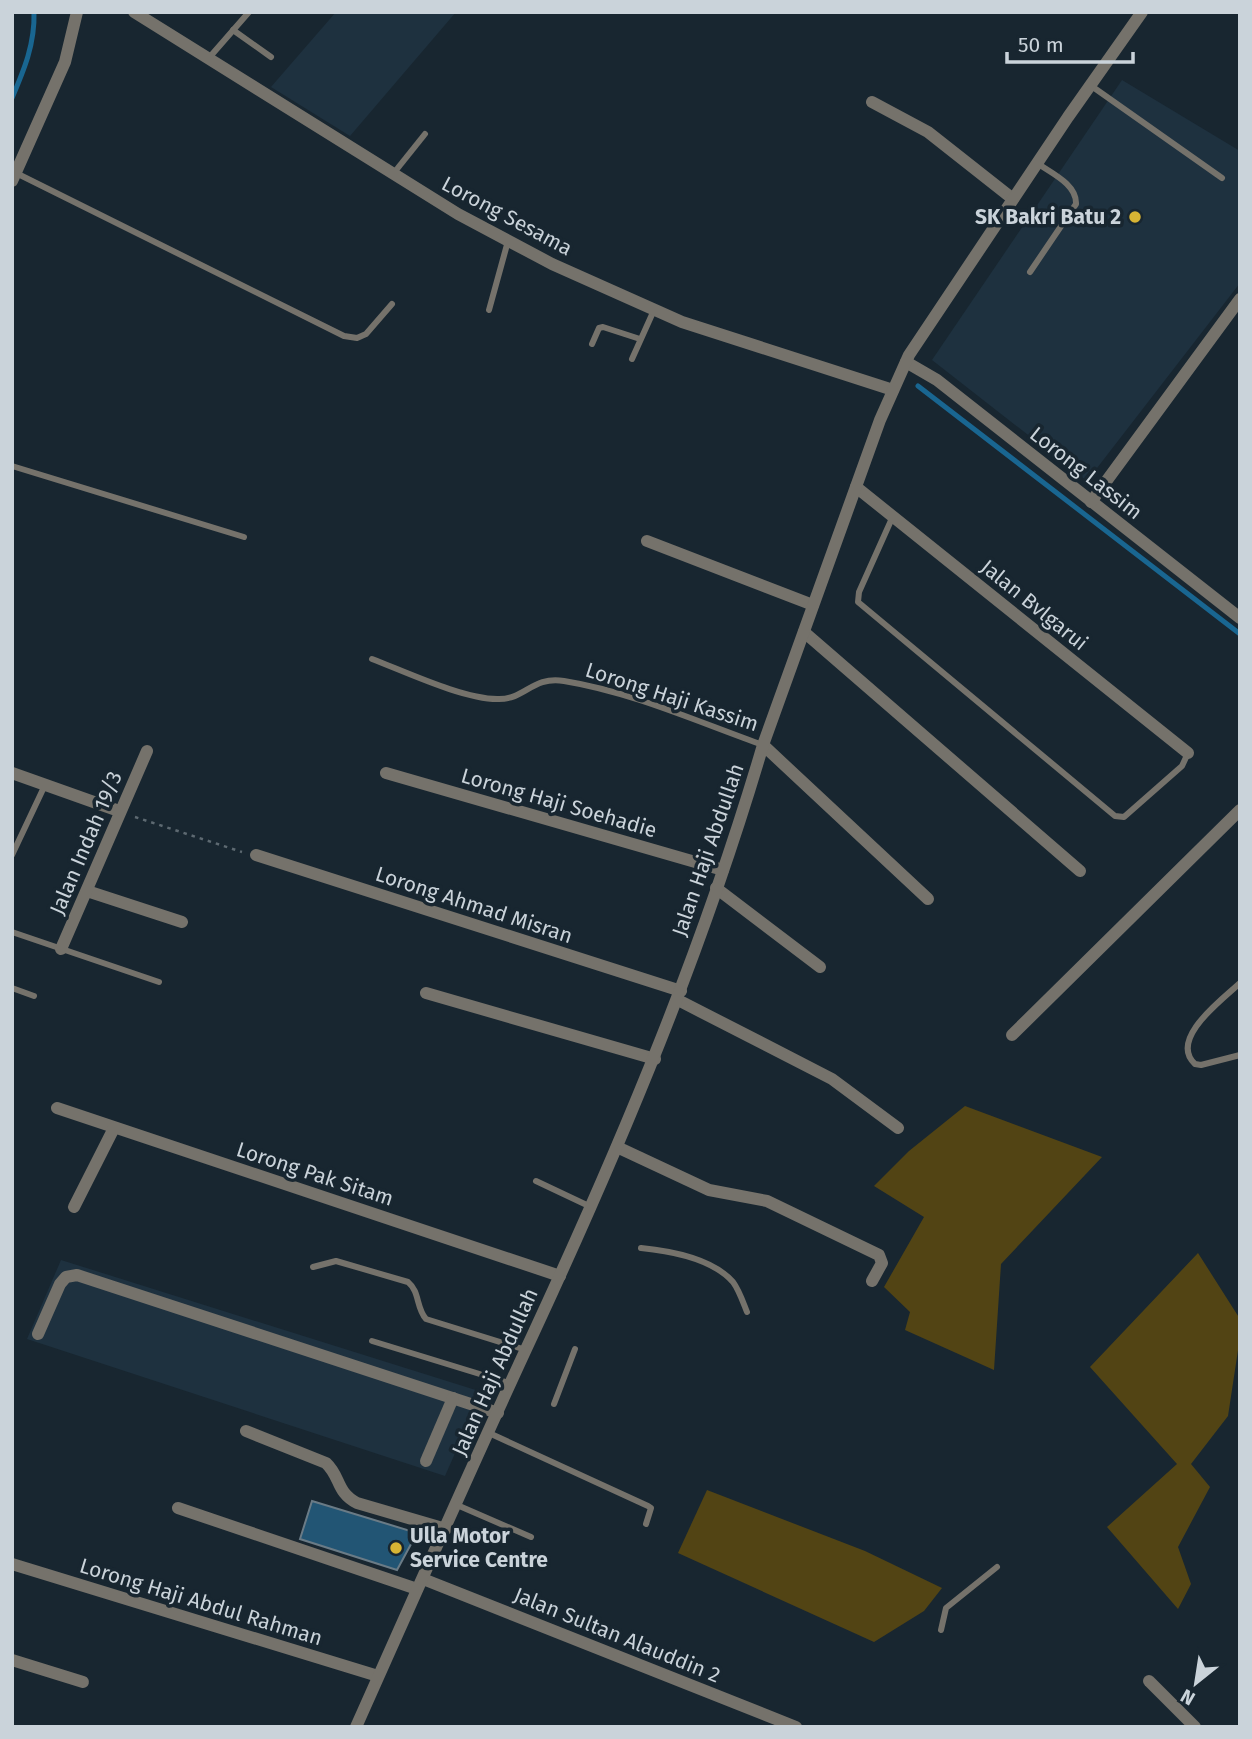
<svg xmlns="http://www.w3.org/2000/svg" width="1252" height="1739" font-family="'Fira Sans',sans-serif">
	<rect width="100%" height="100%" fill="#182630"/>
	<g fill="#1e313f">
		<path d="M336,12H456L350,136L271,87Z"/>
		<path d="M1122,80L1240,151V283L1087,481L932,360Z"/>
		<path d="M61,1260L482,1392L445,1476L27,1339Z"/>
	</g>
	<g fill="#524414">
		<path d="M965,1106L1102,1157L1001,1264L994,1370L905,1330L910,1312L884,1287L924,1217L874,1186L909,1151Z"/>
		<path d="M1198,1253L1240,1319V1337L1228,1416L1191,1464L1210,1487L1178,1547L1191,1584L1178,1609L1107,1527L1177,1464L1090,1367Z"/>
		<path d="M707,1490L865,1551L942,1588L924,1611L874,1642L678,1553Z"/>
	</g>
	<g fill="none" stroke-linecap="round" stroke-linejoin="round">
		<g stroke="#196691" stroke-width="5">
			<path d="M12,98C24,70 35,44 34,12"/>
			<path d="M918,386L1240,634"/>
		</g>
	</g>
	<path fill="#225574" stroke="#6a7b86" stroke-width="2" d="M312,1501L417,1533L397,1570L300,1539Z"/>
	<g fill="none" stroke-linecap="round" stroke-linejoin="round">
		<path stroke="#5d6971" stroke-width="2.5" stroke-dasharray="3.5 5" stroke-linecap="butt" d="M135,817L242,852"/>
		<g stroke="#75726b" stroke-width="6">
			<path d="M233,30L271,57"/>
			<path d="M208,59L249,12"/>
			<path d="M1090,85L1222,178"/>
			<path d="M16,173L344,336L357,338L366,334L392,304"/>
			<path d="M393,174L425,134"/>
			<path d="M1030,272L1076,204C1077,184 1051,173 1037,163"/>
			<path d="M489,310L508,241"/>
			<path d="M592,344L599,328L603,327L640,339"/>
			<path d="M632,359L654,310"/>
			<path d="M12,466L244,537"/>
			<path d="M893,516L859,592L858,602L1115,816L1124,817L1182,766L1188,753"/>
			<path d="M372,659C406,672 465,700 499,699C526,699 532,676 564,681C632,692 698,722 763,745"/>
			<path d="M12,855L45,785"/>
			<path d="M12,932L159,982"/>
			<path d="M1240,983C1223,999 1168,1039 1195,1064L1201,1065L1240,1055"/>
			<path d="M12,988L34,996"/>
			<path d="M536,1181L591,1207"/>
			<path d="M641,1248C671,1251 712,1258 733,1282C739,1290 743,1302 747,1312"/>
			<path d="M313,1267L336,1261L408,1282C420,1292 416,1308 426,1319L526,1350"/>
			<path d="M372,1341L509,1383"/>
			<path d="M554,1404L575,1349"/>
			<path d="M489,1433L648,1506L651,1508L646,1524"/>
			<path d="M457,1505L531,1537"/>
			<path d="M941,1630L946,1608L997,1567"/>
		</g>
		<g stroke="#75726b" stroke-width="12">
			<path d="M134,12L458,214L552,264L682,322L893,390"/>
			<path d="M872,102L928,132L1013,199"/>
			<path d="M12,181L65,62L77,12"/>
			<path d="M906,362L937,380L1240,618"/>
			<path d="M856,487L1188,753"/>
			<path d="M1091,502L1240,299"/>
			<path d="M647,541L813,605"/>
			<path d="M804,632L1080,871"/>
			<path d="M763,745L928,899"/>
			<path d="M12,773L119,811"/>
			<path d="M386,773L723,870"/>
			<path d="M256,855L681,991"/>
			<path d="M716,888L820,967"/>
			<path d="M87,891L182,922"/>
			<path d="M61,949L147,751"/>
			<path d="M426,993L655,1059"/>
			<path d="M678,1000L832,1079L898,1128"/>
			<path d="M1012,1035L1240,810"/>
			<path d="M57,1108L560,1276"/>
			<path d="M617,1147L709,1190L767,1201L879,1255L882,1263L872,1281"/>
			<path d="M74,1207L114,1128"/>
			<path d="M38,1334L60,1284L66,1277L77,1275L498,1413"/>
			<path d="M246,1431L326,1463C341,1477 336,1492 357,1503L446,1529"/>
			<path d="M426,1461L453,1398"/>
			<path d="M178,1508L417,1589"/>
			<path d="M12,1564L378,1676"/>
			<path d="M423,1579L796,1727"/>
			<path d="M12,1660L83,1682"/>
			<path d="M1149,1681L1195,1727"/>
			<path d="M356,1727C415,1595 473,1463 534,1332C623,1140 703,949 763,745L880,420L909,355L1068,117L1142,12"/>
		</g>
	</g>
	<g fill="#d7b434" stroke="#182630" stroke-width="2.5">
		<circle cx="1135" cy="217" r="7"/>
		<circle cx="396" cy="1548" r="7"/>
	</g>
	<g text-anchor="middle" stroke-width="7" stroke-linejoin="round" paint-order="stroke">
		<g font-size="21" fill="#cad3da" stroke="#182630">
			<text transform="translate(507 216) rotate(28)" y="7">Lorong Sesama</text>
			<text transform="translate(1086 473) rotate(38)" y="7">Lorong Lassim</text>
			<text transform="translate(1034 605) rotate(39)" y="7">Jalan Bvlgarui</text>
			<text transform="translate(672 697) rotate(18)" y="7">Lorong Haji Kassim</text>
			<text transform="translate(559 803) rotate(16)" y="7">Lorong Haji Soehadie</text>
			<text transform="translate(86 843) rotate(-67)" y="7">Jalan Indah 19/3</text>
			<text transform="translate(708 850) rotate(-71)" y="7">Jalan Haji Abdullah</text>
			<text transform="translate(474 905) rotate(18)" y="7">Lorong Ahmad Misran</text>
			<text transform="translate(315 1174) rotate(18)" y="7">Lorong Pak Sitam</text>
			<text transform="translate(495 1372) rotate(-66)" y="7">Jalan Haji Abdullah</text>
			<text transform="translate(201 1602) rotate(17)" y="7">Lorong Haji Abdul Rahman</text>
			<text transform="translate(617 1635) rotate(22)" y="7">Jalan Sultan Alauddin 2</text>
		</g>
		<g font-size="21" font-weight="bold" fill="#cad3da" stroke="#182630" text-anchor="end">
			<text x="1121" y="224">SK Bakri Batu 2</text>
			<text x="410" y="1543" text-anchor="start">Ulla Motor<tspan x="410" dy="24">Service Centre</tspan></text>
		</g>
	</g>
	<rect width="1252" height="1739" fill="none" stroke="#cad3da" stroke-width="28"/>
	<g transform="translate(1196 1683) rotate(210)" stroke="#182630" stroke-width="5" paint-order="stroke">
	<path d="M0-5L12 26L0 18L-12 26Z" fill="#cad3da"/>
	<text y="-10" font-size="19" font-weight="bold" text-anchor="middle" fill="#cad3da">N</text>
	</g>
	<path d="M1007 52v10h126v-10" fill="none" stroke="#cad3da" stroke-width="3.5"/>
	<text x="1018" y="52" font-size="21" fill="#cad3da" stroke="#182630" stroke-width="5" paint-order="stroke">50 m</text>
</svg>
